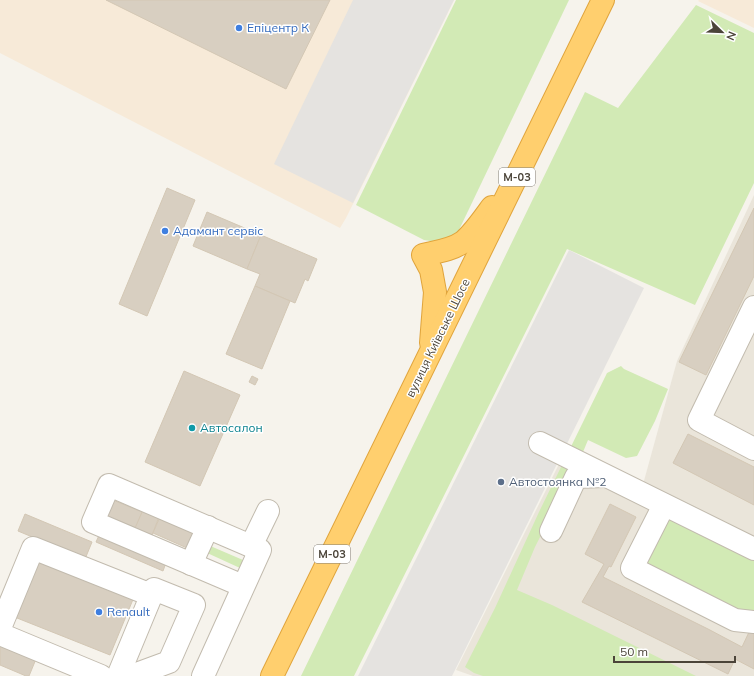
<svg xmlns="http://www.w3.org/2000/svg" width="754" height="676" font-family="Mulish,sans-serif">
	<rect width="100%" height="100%" fill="#f6f3ec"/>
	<g fill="#eae5da">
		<path d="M754,195V544L642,488L677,361Z"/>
		<path d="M560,462L754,559V676H473L456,670Z"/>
	</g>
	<g fill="#f7ead8">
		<path d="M0,0H454L346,218L340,228L0,53Z"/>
		<path d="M699,0H754V28L698,1Z"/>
	</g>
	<g fill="#d2eab5">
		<path d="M456,0H569L458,232C444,241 440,243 424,240L356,205Z"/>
		<path d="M696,5L754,33V183L695,305L567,249L354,676H301L585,92L618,108Z"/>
		<path d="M621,366L624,369L668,389L655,421L637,456L626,458L588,440L583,452L535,547L517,590L552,605L696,676H483L474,673L465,667L495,608L539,512L607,373Z"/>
		<path d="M668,517L754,560V614L738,612L644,565Z"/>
		<path d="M208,545L243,560L240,568L205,552Z"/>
	</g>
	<g fill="#e5e3e0">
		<path d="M353,0H454L353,203L274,164Z"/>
		<path d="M569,250L644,288L452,676H358Z"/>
	</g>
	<g fill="#d8cfc1" stroke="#d3c7b4">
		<path d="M106,0H330L286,89Z"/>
		<path d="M167,188L195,200L147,316L119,304Z"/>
		<path d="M754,208V276L706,375L679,362Z"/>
		<path d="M207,212L261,235L247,269L193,246Z"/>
		<path d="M261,235L317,259L308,281L305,279L295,303L255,286L260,274L247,269Z"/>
		<path d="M255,286L290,301L262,369L226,354Z"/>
		<path d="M184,371L240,395L200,486L145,462Z"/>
		<path d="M252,376L258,379L255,385L249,382Z"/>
		<path d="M688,434L754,467V505L673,463Z"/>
		<path d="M108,498L142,512L136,528L101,513Z"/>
		<path d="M610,504L636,517L611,567L609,566L603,577L708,629L742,647L750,630L754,631V669L735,659L728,674L582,602L604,564L585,554Z"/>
		<path d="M143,510L159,517L152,535L135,528Z"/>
		<path d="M25,514L92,542L85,559L18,531Z"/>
		<path d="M159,519L193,533L187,548L153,533Z"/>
		<path d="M101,531L167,560L163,571L96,542Z"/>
		<path d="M36,558L134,597L110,655L12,616Z"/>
		<path d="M0,645L36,659L29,676H26L0,665Z"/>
	</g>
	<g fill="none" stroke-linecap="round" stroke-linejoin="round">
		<defs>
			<g id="minor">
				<path d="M754,307L699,420L754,449"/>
				<path d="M540,443L754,549"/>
				<path d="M664,505L632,568L735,620L754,622"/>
				<path d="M551,531L576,477L605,476"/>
				<path d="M251,546L268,511"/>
				<path d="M191,564L208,527"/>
				<path d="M0,628L33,548L151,595"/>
				<path d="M0,634L101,676"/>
				<path d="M118,676L154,589L194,605L169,662L131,676"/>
				<path d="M203,676L260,550L109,485L93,522L243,586"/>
			</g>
			<g id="highway">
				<path d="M431,343L435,292L431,270L423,255C436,252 452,250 463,242C473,234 484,218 492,207"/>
				<path d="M272,676L603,0"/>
			</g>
		</defs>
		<use href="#minor" stroke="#c2bbae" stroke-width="24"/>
		<use href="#highway" stroke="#e0a43c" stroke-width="24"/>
		<use href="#minor" stroke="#fff" stroke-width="22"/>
		<use href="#highway" stroke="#ffcf6e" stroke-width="22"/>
	</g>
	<g fill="#3f7fe0" stroke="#fff" stroke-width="1.5">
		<circle cx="239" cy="28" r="4"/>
		<circle cx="165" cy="231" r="4"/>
		<circle cx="99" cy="612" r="4"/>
	</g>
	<circle fill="#0f9aa8" stroke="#fff" stroke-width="1.5" cx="192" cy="428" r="4"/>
	<circle fill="#5c6f8a" stroke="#fff" stroke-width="1.5" cx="501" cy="482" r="4"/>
	<g text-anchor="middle" stroke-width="3" stroke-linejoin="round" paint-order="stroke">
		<g fill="#fff" stroke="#817c74" stroke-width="1">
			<rect x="499" y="168" width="36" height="18" rx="3"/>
			<rect x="314" y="545" width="36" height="18" rx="3"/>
		</g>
		<g font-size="11" font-weight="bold" fill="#4b4439">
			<text x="517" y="181">М-03</text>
			<text x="332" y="558">М-03</text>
		</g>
		<g font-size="12" fill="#366cbe" stroke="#fff" text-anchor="start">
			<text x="247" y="32">Епіцентр К</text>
			<text x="173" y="235">Адамант сервіс</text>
			<text x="107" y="616">Renault</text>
		</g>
		<g font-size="12" fill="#4b4439" stroke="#fff">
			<text transform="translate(438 338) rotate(-64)" y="4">вулиця Київське Шосе</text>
		</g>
		<g font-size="12" fill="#0d838f" stroke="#fff" text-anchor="start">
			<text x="200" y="432">Автосалон</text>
		</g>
		<g font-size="12" fill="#4e5e75" stroke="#fff" text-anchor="start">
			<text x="509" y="486">Автостоянка №2</text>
		</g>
	</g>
	<g transform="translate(722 32) rotate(113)" stroke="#ffffff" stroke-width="3" paint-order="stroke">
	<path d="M0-3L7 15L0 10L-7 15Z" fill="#4b4439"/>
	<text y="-6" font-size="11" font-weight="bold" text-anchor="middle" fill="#4b4439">N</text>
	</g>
	<path d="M614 656v6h121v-6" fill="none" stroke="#4b4439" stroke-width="2"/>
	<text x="620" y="656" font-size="12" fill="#4b4439" stroke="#ffffff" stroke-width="3" paint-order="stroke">50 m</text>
</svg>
